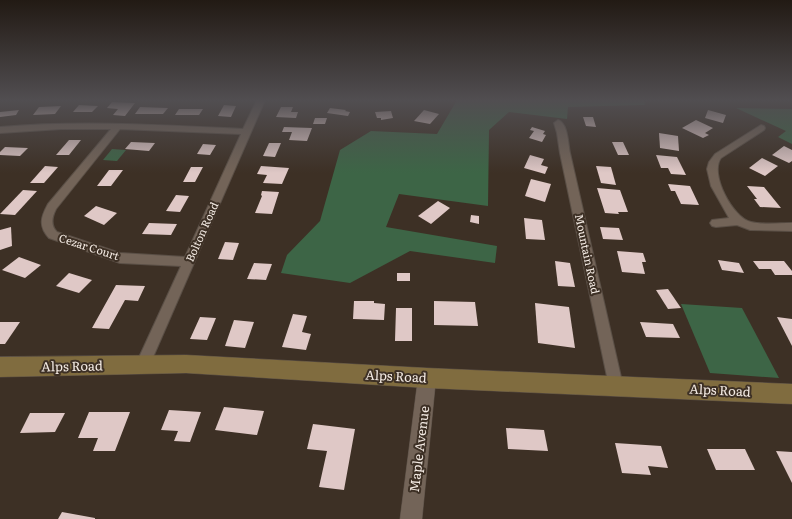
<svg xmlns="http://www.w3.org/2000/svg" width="792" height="519" font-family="Literata,serif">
	<rect width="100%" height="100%" fill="#3d3025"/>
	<g fill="#3d6546">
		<path d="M457,100H644L645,105L568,107L567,119L509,112L489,130L488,206L399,194L386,227L497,246L495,263L410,251L350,283L281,273L287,255L320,221L340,150L371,131L437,134Z"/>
		<path d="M736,108L792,109V144L778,137L786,131Z"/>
		<path d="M112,149L126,150L117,161L103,160Z"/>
		<path d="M681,304L742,308L779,378L710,373Z"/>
	</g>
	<g fill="#dfc8c6">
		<path d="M112,102L135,103L125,116L113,115L118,109L107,108Z"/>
		<path d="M79,105L98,106L92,112H73Z"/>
		<path d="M224,105L236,106L231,117L218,116Z"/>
		<path d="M61,106L55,114L33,115L39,107Z"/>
		<path d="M140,107L168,108L163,114H135Z"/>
		<path d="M281,107H293L291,112H298L296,118L276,117Z"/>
		<path d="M330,108L346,110L345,111L350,112L348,116L327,113Z"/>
		<path d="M179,109H203L199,115H175Z"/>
		<path d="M19,110L16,115L0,117V112Z"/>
		<path d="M424,110L439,114L430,124L414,121Z"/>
		<path d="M708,110L726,115L723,123L705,118Z"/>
		<path d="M391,111L393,118L381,120V118H377L375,112Z"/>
		<path d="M583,117H593L596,127L586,126Z"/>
		<path d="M315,118H327L325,124H313Z"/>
		<path d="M696,120L713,128L705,133L709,135L703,138L682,128Z"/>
		<path d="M284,127L312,128L307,141L289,140L292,132H282Z"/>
		<path d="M532,127L545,131L543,134L546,135L542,142L529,138L534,131L530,130Z"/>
		<path d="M659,133L678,136L679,151L660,148Z"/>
		<path d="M69,140H81L69,155H56Z"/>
		<path d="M131,142L155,143L149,151L125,149Z"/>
		<path d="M612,142H623L629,155H618Z"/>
		<path d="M269,143H281L275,157L263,156Z"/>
		<path d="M203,144L216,145L210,155L197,154Z"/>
		<path d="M784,146L792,150V161L789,163L772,155Z"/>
		<path d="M5,147L28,148L20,156L0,155V152Z"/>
		<path d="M530,155L544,159L541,165L548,167L545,174L524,168Z"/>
		<path d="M656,155L677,157L686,175L671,174L668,168H661Z"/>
		<path d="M762,158L778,166L765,176L749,168Z"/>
		<path d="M45,166L58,167L44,183H30Z"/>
		<path d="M261,166L289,168L282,184L263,183L267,175L257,174Z"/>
		<path d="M596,166L611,167L616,185L601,183Z"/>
		<path d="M191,167H203L195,182H183Z"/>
		<path d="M109,170H123L111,186H97Z"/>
		<path d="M531,179L551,184L545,202L525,196Z"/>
		<path d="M668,184L690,186L699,205L681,204L675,191H671Z"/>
		<path d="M747,186L764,187L781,208L760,207L754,199H757Z"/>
		<path d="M597,188L620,190L628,212H618L619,214L605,213Z"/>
		<path d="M23,190L37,191L15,215L0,214Z"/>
		<path d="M262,191L279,192L272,214L255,213L262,196L261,195Z"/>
		<path d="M176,195L189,196L180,212L166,211Z"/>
		<path d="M438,201L450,208L431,224L418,216Z"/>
		<path d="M96,206L117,213L104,225L84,216Z"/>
		<path d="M471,215L479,216V224L470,222Z"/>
		<path d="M524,218L542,220L545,240L526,239Z"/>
		<path d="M149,223L177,224L171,235L142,234Z"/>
		<path d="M11,227L12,246L0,250V230Z"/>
		<path d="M600,227L619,228L623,240L603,239Z"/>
		<path d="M225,242L239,243L233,260L218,259Z"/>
		<path d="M617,251L643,253L646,262H642L645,274L622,272Z"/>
		<path d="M19,257L41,265L25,278L2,270Z"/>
		<path d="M718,260L739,263L744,273L722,270Z"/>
		<path d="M555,261L570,263L575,287L558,286Z"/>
		<path d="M753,261H784L792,271V275H775L771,269H759Z"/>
		<path d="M254,263L272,264L266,280L247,279Z"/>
		<path d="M69,273L92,280L79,293L56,286Z"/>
		<rect x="397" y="273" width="13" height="8"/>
		<path d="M116,285L145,286L138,301L125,300L109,329L92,328Z"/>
		<path d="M668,289L681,308L668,309L656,290Z"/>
		<path d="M354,301H374V303L385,304L384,320L353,319Z"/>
		<path d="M434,301L475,302L478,326L434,325Z"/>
		<path d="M535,303L569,307L575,348L538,343Z"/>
		<path d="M396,308H412V341H395Z"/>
		<path d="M293,314L307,316L302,332L311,334L306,350L282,347Z"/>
		<path d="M200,317L216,318L207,340L190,339Z"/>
		<path d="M777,317L792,319V346Z"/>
		<path d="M234,320L254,322L245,348L225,346Z"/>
		<path d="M0,322H20L5,344H0Z"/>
		<path d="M640,322L673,324L680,338L646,337Z"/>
		<path d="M224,407L264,411L257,435L215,430Z"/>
		<path d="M169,410L201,412L190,442L174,441L178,431L161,430Z"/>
		<path d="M89,412H130L115,451H93L98,438H78Z"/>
		<path d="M30,413H65L55,432L20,433Z"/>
		<path d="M313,424L355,429L344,490L319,487L327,451L307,449Z"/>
		<path d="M506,428L544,430L548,451L508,449Z"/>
		<path d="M615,443L661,446L668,468L648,466L651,475L622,473Z"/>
		<path d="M707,449H745L755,470H716Z"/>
		<path d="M776,451L792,452V483Z"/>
		<path d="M62,512L95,518V519H58Z"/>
	</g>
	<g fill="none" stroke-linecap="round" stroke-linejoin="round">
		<defs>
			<g id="minor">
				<path d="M257,100H265L150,364L148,369L143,371L138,369L136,364L181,266L120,263L49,238C38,226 41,217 48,204L111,129H61L0,133V127C81,120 162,125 243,129ZM120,129L241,134L185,257L120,253L57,232C50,225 52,217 56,209Z"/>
				<path d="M558,120C568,123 568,144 570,153L623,386L621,391L616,393L611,391L609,386L560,153L557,133L554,123Z"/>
				<path d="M761,125L764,126L765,128L764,130L721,158C709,174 733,218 751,222C764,225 779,223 792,223V231L750,230L737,225L716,227L712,226L710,223L712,220L729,218L711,186L707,169L709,162L715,154Z"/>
			</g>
			<path id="tertiary" d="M427,369L434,372L436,378L422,519H400L418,378L420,372Z"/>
			<path id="secondary" d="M186,355L427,368L792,384V404L427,388L186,373L0,377V357Z"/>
		</defs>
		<use href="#minor" stroke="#5a4f46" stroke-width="2"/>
		<use href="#tertiary" stroke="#5a4f46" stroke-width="1"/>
		<use href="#secondary" stroke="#5a4f46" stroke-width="1"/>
		<use href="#minor" fill="#736458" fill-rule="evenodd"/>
		<use href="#tertiary" fill="#736458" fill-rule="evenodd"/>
		<use href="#secondary" fill="#806c3f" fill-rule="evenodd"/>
	</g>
	<linearGradient id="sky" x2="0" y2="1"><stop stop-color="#221a14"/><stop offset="0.58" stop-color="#514e51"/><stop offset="1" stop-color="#514e51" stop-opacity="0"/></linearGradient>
	<rect width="792" height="173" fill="url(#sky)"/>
	<g text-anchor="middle" stroke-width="4" stroke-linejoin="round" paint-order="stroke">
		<g font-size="11" fill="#f4ebe4" stroke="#3d3025">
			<text transform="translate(202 232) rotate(-66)" y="4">Bolton Road</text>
			<text transform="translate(89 247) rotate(18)" y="4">Cezar Court</text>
			<text transform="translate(587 254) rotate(78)" y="4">Mountain Road</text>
		</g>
		<g font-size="13" fill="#f4ebe4" stroke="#3d3025">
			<text transform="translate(72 366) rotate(-1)" y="5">Alps Road</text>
			<text transform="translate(396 376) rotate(3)" y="5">Alps Road</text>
			<text transform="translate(720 390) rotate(3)" y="5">Alps Road</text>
			<text transform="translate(419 449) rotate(-83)" y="5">Maple Avenue</text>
		</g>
	</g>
</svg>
